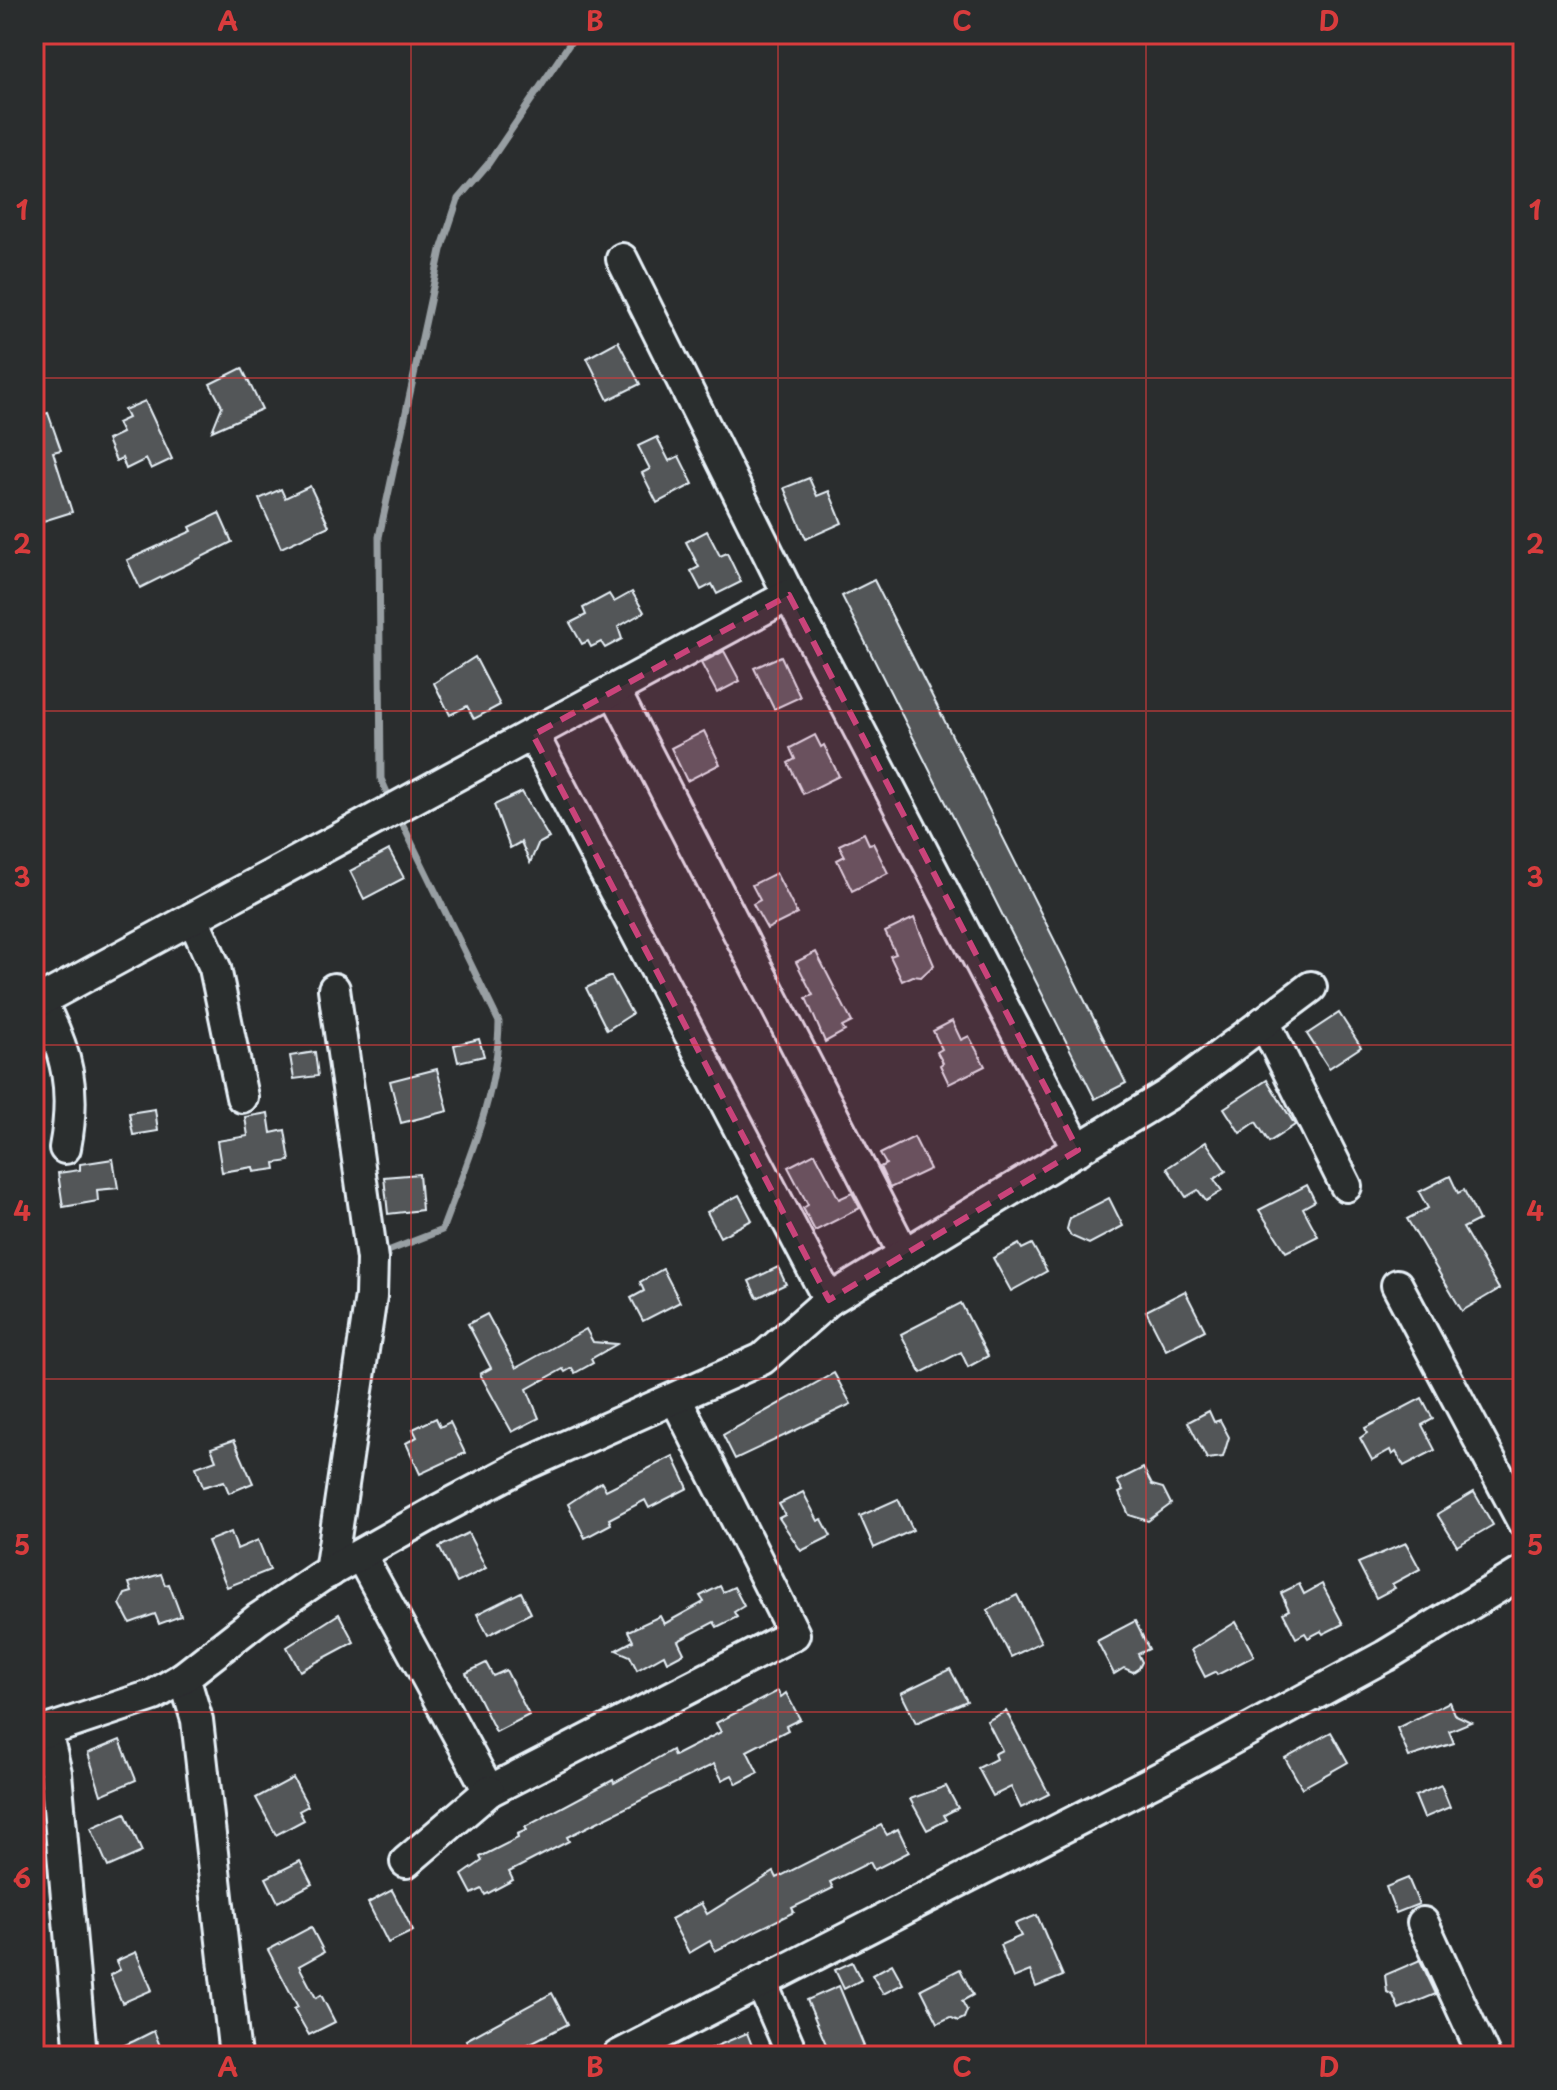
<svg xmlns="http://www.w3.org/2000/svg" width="1557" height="2090" font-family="'Playpen Sans',sans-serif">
	<rect width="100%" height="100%" fill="#2a2d2e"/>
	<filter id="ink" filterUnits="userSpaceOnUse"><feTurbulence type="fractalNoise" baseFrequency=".0125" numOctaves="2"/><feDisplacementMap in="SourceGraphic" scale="16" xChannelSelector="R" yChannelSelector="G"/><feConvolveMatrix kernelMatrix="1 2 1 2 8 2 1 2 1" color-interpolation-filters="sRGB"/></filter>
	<g filter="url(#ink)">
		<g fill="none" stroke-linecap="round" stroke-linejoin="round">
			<g stroke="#989fa3" stroke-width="7">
				<path d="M389,797L381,779L379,537L441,250L458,199L488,164L576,34"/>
				<path d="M385,1265L388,1251L442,1230C467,1162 498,1096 499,1022L400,819"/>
			</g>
		</g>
		<g fill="#535759" stroke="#e8f1f8" stroke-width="2">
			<path d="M618,341L640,384L608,400L587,358Z"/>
			<path d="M242,368L262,409L212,431L222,406L210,384Z"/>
			<path d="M145,401L172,459L151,469L146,459L126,469L122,458L116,461L107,440L122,433L117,423L128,418L124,410Z"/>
			<path d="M38,407L40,415L48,413L61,450L53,452L72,512L34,524V408Z"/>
			<path d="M657,437L669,461L679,456L693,484L657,503L642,473L650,469L638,446Z"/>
			<path d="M809,478L817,496L829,491L842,523L806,539L784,488Z"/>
			<path d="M310,486L329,526L281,548L259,499L281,489L285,498Z"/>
			<path d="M219,513L232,542L140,588L127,560L192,531L190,527Z"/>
			<path d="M707,531L720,556L727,553L741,582L717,594L712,584L701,590L691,571L699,567L686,542Z"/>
			<path d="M874,580L1126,1083L1095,1099L842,596Z"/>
			<path d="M632,592L644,612L618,627L622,639L605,648L601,642L591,647L588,641L582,644L570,623L586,615L583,608L609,594L614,602Z"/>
			<path d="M724,651L740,681L717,693L701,663Z"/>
			<path d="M781,656L800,697L774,709L754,668Z"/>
			<path d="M475,657L500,705L474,719L467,706L450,715L434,683Z"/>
			<path d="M704,731L720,764L687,781L671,748Z"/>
			<path d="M815,735L821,747L824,745L839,776L803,794L788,763L795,759L790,748Z"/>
			<path d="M522,792L549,838L538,844L530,863L521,842L510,848L494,805Z"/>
			<path d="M864,833L869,844L873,843L888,873L852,891L837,860L845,856L839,845Z"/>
			<path d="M389,850L404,878L364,899L350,871Z"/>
			<path d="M776,873L797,914L767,929L753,904L760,900L752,885Z"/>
			<path d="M914,918L934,965L921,977L913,976L902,981L890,956L896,954L885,932Z"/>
			<path d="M816,952L852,1022L842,1027L845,1031L825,1042L806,998L813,995L796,962Z"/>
			<path d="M611,976L632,1014L607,1030L586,988Z"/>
			<path d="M1339,1013L1361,1047L1329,1068L1307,1034Z"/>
			<path d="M952,1021L961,1040L969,1036L985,1066L949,1084L940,1065L943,1063L937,1052L942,1049L933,1031Z"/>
			<path d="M479,1039L484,1056L458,1062L454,1045Z"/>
			<path d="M315,1052L318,1076L294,1079L290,1056Z"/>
			<path d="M437,1069L448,1111L401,1123L390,1081Z"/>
			<path d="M1267,1080L1295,1125L1269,1142L1256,1122L1240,1133L1224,1108Z"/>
			<path d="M155,1109L158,1131L133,1135L129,1113Z"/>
			<path d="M268,1113L271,1133L285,1130L290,1161L275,1163L276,1169L254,1172L253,1167L222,1172L217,1141L248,1136L245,1117Z"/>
			<path d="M914,1137L930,1169L890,1188L880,1167L886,1164L880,1154Z"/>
			<path d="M1206,1142L1226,1171L1214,1179L1222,1191L1206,1201L1198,1190L1186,1197L1167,1168Z"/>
			<path d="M815,1153L839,1199L852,1193L860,1208L815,1231L803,1208L808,1205L788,1167Z"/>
			<path d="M113,1159L118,1188L97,1190L98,1201L63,1207L58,1173L80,1170V1164Z"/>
			<path d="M419,1174L422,1210L388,1214L384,1177Z"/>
			<path d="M1450,1176L1458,1193L1464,1190L1479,1220L1463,1228L1499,1289L1462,1311L1407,1219L1428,1208L1419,1192Z"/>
			<path d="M1307,1185L1315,1201L1303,1208L1318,1236L1286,1252L1259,1210Z"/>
			<path d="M739,1195L752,1220L720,1237L707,1212Z"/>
			<path d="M1109,1198L1123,1226L1089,1244L1071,1236L1067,1229L1070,1218Z"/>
			<path d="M1019,1244L1022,1249L1032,1244L1047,1271L1011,1291L993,1258Z"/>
			<path d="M778,1267L786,1284L757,1298L749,1281Z"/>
			<path d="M663,1269L680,1302L643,1321L631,1298L644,1291L640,1282Z"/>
			<path d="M1185,1291L1205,1330L1166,1350L1146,1311Z"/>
			<path d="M961,1303L988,1356L968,1367L961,1352L921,1373L901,1334Z"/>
			<path d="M487,1314L516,1368L586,1329L593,1342L617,1344L591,1359L593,1363L575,1373L572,1368L565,1372L563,1369L527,1389L539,1418L512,1432L480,1374L491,1368L468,1324Z"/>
			<path d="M834,1373L851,1404L735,1459L723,1435Z"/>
			<path d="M1422,1398L1433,1419L1422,1425L1435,1450L1404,1466L1396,1452L1392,1455L1390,1450L1372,1460L1360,1438L1367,1433L1365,1428Z"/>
			<path d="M1209,1411L1214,1422L1220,1420L1229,1437L1223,1457L1207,1459L1188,1422Z"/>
			<path d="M436,1418L440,1427L450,1422L465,1453L420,1474L406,1443L417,1437L413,1429Z"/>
			<path d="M234,1440L253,1483L229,1493L224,1481L203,1487L196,1467L216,1460L211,1448Z"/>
			<path d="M673,1456L688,1488L649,1508L645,1500L609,1519L611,1524L585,1538L568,1504L601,1482L606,1490Z"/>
			<path d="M1143,1468L1152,1485L1163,1488L1171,1504L1148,1521L1129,1515L1119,1493L1123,1491L1117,1481Z"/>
			<path d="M803,1492L818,1521L822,1519L831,1536L801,1551L779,1518L785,1515L779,1504Z"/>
			<path d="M1474,1492L1493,1525L1457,1546L1437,1514Z"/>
			<path d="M898,1499L913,1530L874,1548L860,1516Z"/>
			<path d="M231,1532L237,1549L258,1540L270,1570L227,1587L208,1541Z"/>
			<path d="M468,1533L486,1568L457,1583L439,1547Z"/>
			<path d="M1406,1543L1420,1569L1392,1584L1395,1588L1376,1598L1358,1563Z"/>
			<path d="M161,1574L165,1585L169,1584L181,1616L159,1624L155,1614L130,1623L120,1604L125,1594L132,1592L129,1583Z"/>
			<path d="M1299,1584L1304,1594L1322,1584L1343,1624L1323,1634L1321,1631L1308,1638L1305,1633L1296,1638L1283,1613L1289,1610L1281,1593Z"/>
			<path d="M720,1586L723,1592L734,1587L744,1606L734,1612L737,1617L717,1627L714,1622L678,1641L684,1653L667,1662L664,1655L637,1670L630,1656L616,1650L633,1641L628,1631L660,1616L664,1624L704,1602L700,1596Z"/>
			<path d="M521,1592L531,1613L488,1635L477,1614Z"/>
			<path d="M1017,1595L1041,1642L1011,1657L987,1610Z"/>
			<path d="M339,1614L354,1642L300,1671L287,1647Z"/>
			<path d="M1135,1621L1149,1649L1138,1654L1142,1662L1139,1668L1133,1672L1124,1668L1114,1674L1097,1641Z"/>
			<path d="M1236,1622L1254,1656L1217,1675L1215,1672L1205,1677L1191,1650Z"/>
			<path d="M486,1663L493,1676L506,1670L529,1715L496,1732L466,1673Z"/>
			<path d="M950,1669L967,1701L916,1723L901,1693Z"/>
			<path d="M778,1691L781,1697L786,1693L800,1719L786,1726L788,1730L747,1751L758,1773L737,1784L732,1775L722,1780L714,1764L567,1837L569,1841L509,1872L513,1880L485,1895L482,1889L472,1894L462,1875L482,1861L480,1857L518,1838L517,1834L527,1830L525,1827L613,1780L614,1783L672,1750L674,1756L721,1732L716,1723Z"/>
			<path d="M1449,1702L1454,1714L1471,1722L1449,1731L1454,1743L1409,1757L1397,1728Z"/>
			<path d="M1006,1711L1049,1794L1021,1808L1011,1787L993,1796L978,1768L996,1759L994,1754L1002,1750L987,1721Z"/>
			<path d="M1331,1732L1348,1762L1302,1788L1285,1758Z"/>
			<path d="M120,1740L136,1780L101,1795L88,1753Z"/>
			<path d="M293,1778L308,1806L299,1811L304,1820L276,1835L256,1798Z"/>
			<path d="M1441,1785L1450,1807L1424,1818L1415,1796Z"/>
			<path d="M946,1786L958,1808L944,1815L947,1820L927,1830L910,1799Z"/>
			<path d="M125,1813L142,1852L108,1867L91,1828Z"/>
			<path d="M881,1825L887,1835L898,1829L909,1852L874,1870L870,1862L830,1882L833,1888L792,1908L794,1912L715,1951L710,1941L689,1953L671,1919L701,1903L707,1914L774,1872L777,1878Z"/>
			<path d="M300,1861L312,1884L278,1902L266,1878Z"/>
			<path d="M1408,1878L1419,1904L1396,1913L1386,1887Z"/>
			<path d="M392,1890L413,1931L388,1943L368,1903Z"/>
			<path d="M1037,1915L1063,1976L1036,1987L1030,1971L1013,1978L1000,1945L1021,1936L1015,1924Z"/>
			<path d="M311,1927L324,1952L299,1966L316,1998L321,1995L335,2022L309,2035L294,2009L298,2007L268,1950Z"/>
			<path d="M136,1952L152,1990L122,2003L110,1975L120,1970L116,1961Z"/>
			<path d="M1420,1960L1436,1994L1399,2009L1393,1995L1387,1992L1385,1975Z"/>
			<path d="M852,1962L861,1980L844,1989L835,1970Z"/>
			<path d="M892,1964L903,1984L883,1994L872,1975Z"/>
			<path d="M960,1969L973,1995L962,2001L967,2010L964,2018L958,2021L950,2017L938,2023L921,1989Z"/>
			<path d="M839,1986L864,2046L831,2056L807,2000Z"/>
			<path d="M552,1993L568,2024L505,2056H474L466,2040Z"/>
			<path d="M154,2031L164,2056H99L134,2041Z"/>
			<path d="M747,2033L756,2056H693Z"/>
		</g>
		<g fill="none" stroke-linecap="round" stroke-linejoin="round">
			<defs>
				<g id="minor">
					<path d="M622,259L789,595L1078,1150"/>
					<path d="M614,690L904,1254"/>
					<path d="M533,735L829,1300"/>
					<path d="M193,918L215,968L242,1097"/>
					<path d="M40,1001C68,1053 76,1090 65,1148"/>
					<path d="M34,1004L789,595"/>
					<path d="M1264,1022L1346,1186"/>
					<path d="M1397,1285L1523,1522"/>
					<path d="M361,1556L489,1791L794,1634L676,1399"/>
					<path d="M330,1572L371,1296L372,1259L334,989"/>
					<path d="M184,1677L197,1720L235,2056"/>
					<path d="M46,1731L56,1773L81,2056"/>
					<path d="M34,1735L154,1695L184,1677L258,1619L320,1577L437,1511L524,1465L762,1359L829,1300L1169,1094L1311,987"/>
					<path d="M406,1862L489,1791"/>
					<path d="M1423,1923L1484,2056"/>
					<path d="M761,1982L793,2056"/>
					<path d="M618,2056L1169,1773L1385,1656L1523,1572"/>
				</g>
			</defs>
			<use href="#minor" stroke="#e8f1f8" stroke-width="36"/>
			<use href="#minor" stroke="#2a2d2e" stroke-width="30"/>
		</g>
	</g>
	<path fill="#ca437a" fill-opacity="0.2" stroke="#ca437a" stroke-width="6" stroke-dasharray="16 10" stroke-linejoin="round" d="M789,595L1078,1150L829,1300L533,735Z"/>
	<path fill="none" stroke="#d83c3d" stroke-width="2" stroke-opacity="0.55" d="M411,34V2056M778,34V2056M1146,34V2056M34,378H1523M34,711H1523M34,1045H1523M34,1379H1523M34,1712H1523"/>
	<rect width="1557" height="2090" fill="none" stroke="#2a2d2e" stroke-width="88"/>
	<rect x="44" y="44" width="1469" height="2002" fill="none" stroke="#d83c3d" stroke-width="3"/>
	<g font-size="26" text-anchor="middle" font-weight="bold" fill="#d83c3d">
		<text x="228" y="31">A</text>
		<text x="595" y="31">B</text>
		<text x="962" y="31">C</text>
		<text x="1329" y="31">D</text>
		<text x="22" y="220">1</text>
		<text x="1535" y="220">1</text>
		<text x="22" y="554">2</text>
		<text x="1535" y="554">2</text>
		<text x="22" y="887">3</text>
		<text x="1535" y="887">3</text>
		<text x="22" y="1221">4</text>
		<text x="1535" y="1221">4</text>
		<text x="22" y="1555">5</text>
		<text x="1535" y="1555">5</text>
		<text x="22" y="1888">6</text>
		<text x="1535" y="1888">6</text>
		<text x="228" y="2077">A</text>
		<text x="595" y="2077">B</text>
		<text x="962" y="2077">C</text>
		<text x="1329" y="2077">D</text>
	</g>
</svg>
